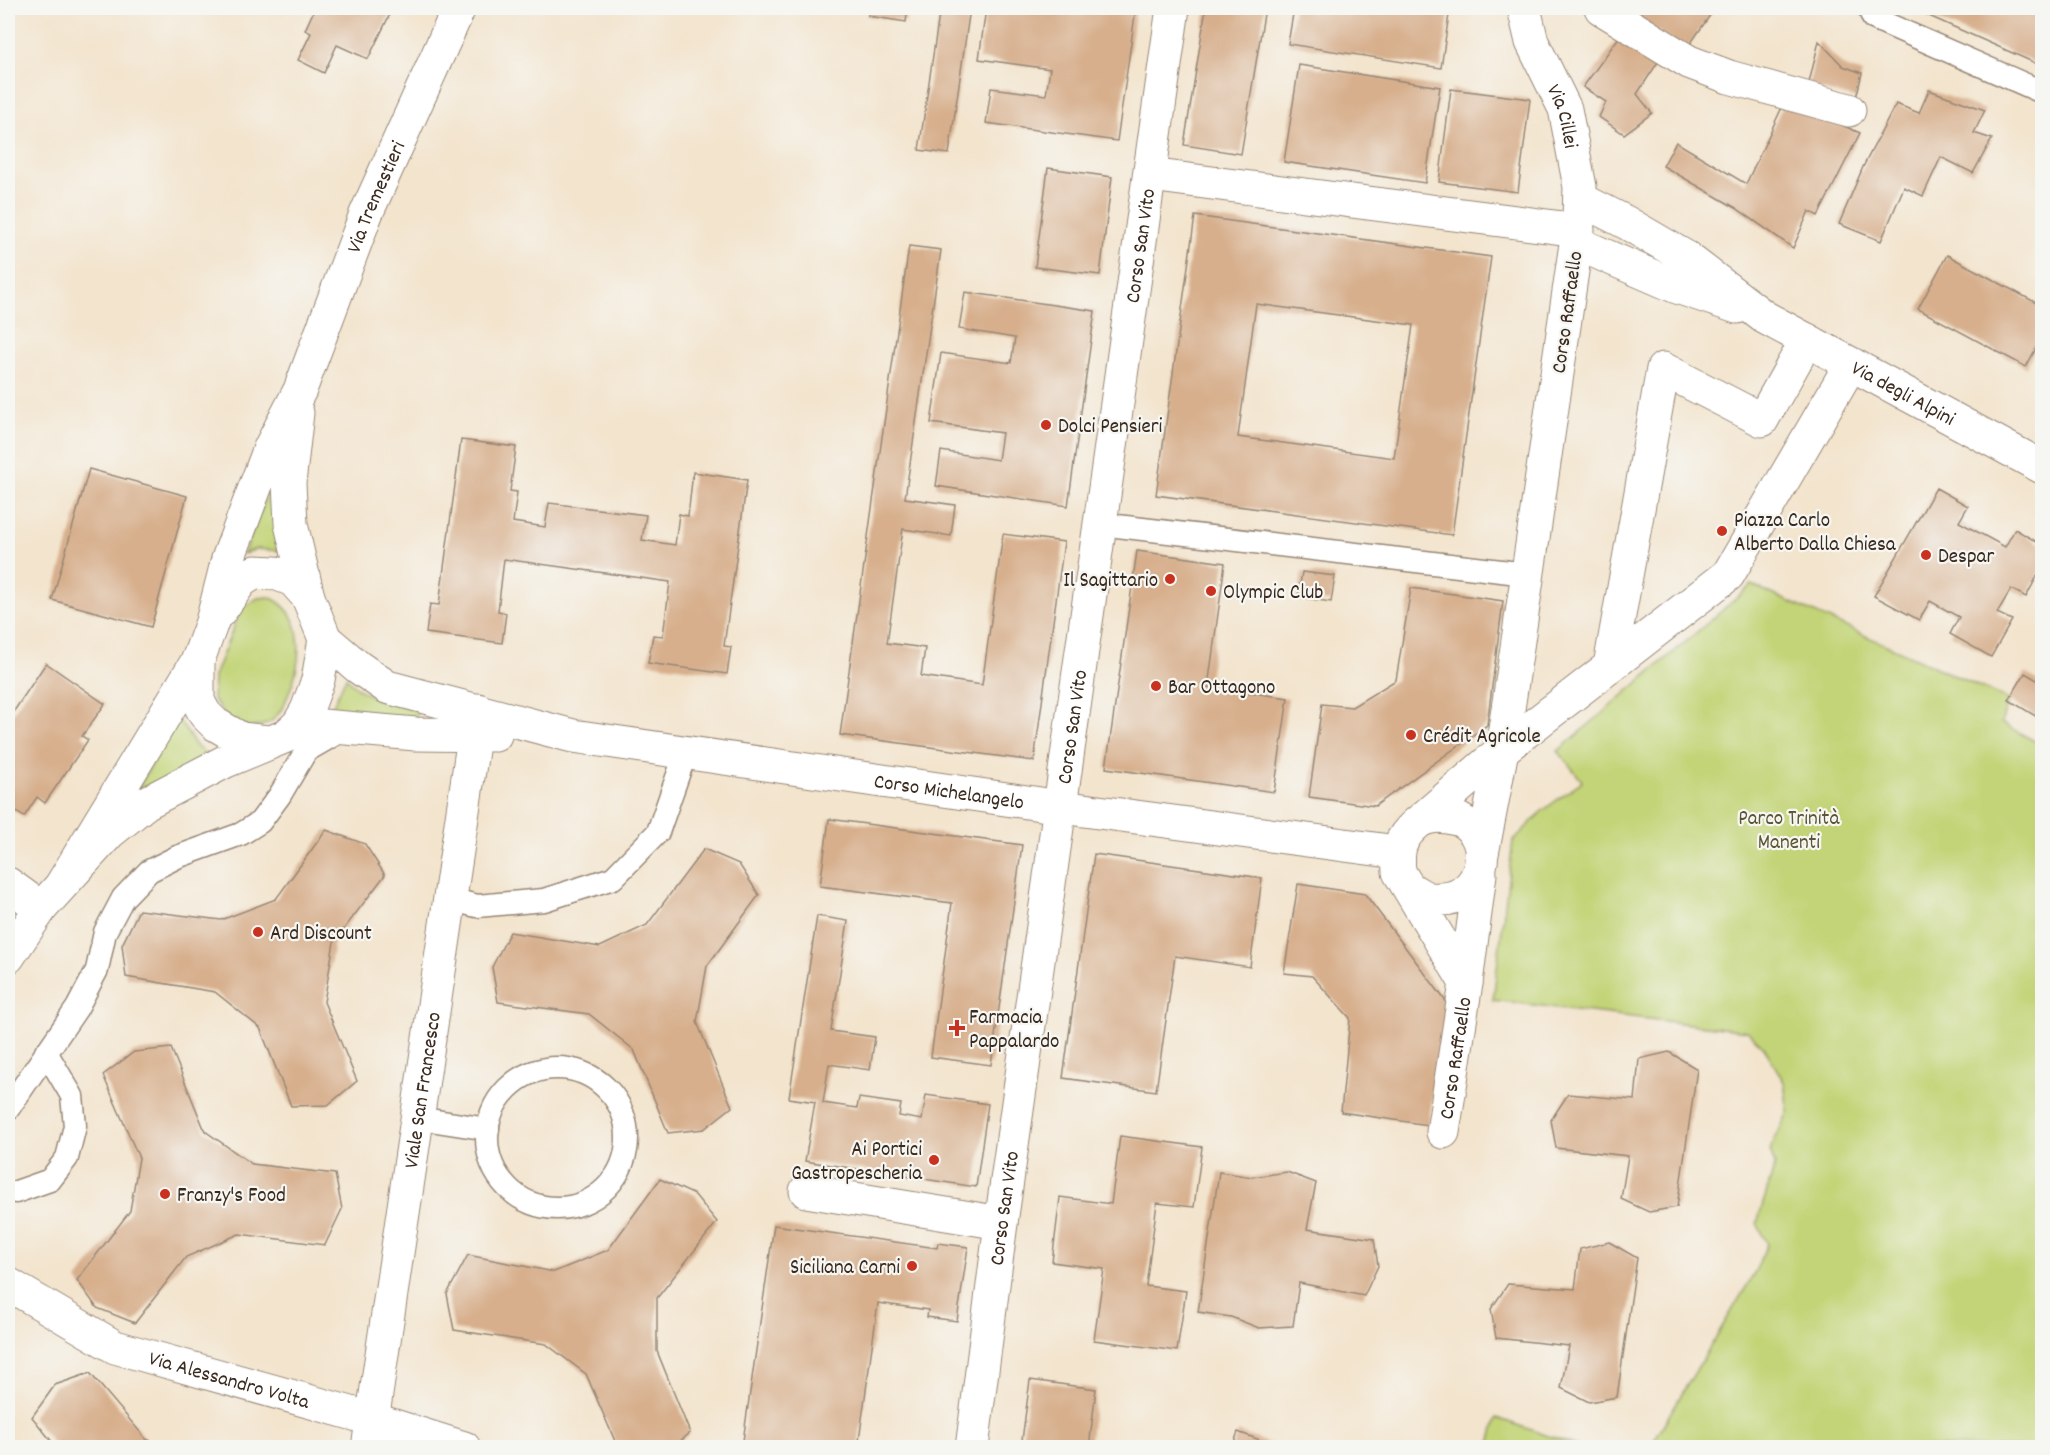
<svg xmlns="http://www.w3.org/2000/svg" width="2050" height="1455" font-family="Dekko,sans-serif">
	<rect width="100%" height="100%" fill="#f6f6f2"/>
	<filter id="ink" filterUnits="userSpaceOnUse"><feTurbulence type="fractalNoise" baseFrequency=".0167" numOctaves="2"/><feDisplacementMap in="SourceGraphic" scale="12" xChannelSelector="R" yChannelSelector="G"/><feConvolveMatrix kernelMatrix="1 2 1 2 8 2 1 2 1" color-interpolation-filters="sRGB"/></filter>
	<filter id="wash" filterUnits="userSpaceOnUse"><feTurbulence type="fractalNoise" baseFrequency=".008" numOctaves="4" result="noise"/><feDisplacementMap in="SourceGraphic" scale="24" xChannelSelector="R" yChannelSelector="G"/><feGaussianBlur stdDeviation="1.35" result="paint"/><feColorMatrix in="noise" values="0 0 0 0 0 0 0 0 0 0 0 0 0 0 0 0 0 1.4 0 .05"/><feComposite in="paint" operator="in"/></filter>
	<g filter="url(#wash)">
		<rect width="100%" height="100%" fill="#f3e4cd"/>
		<g fill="#c2d477" stroke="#7e7f4a" stroke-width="1.5">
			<path d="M272,482L281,551L256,549L244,554Z"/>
			<path d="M1752,585L2009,700L2001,723L2042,745V1434L2033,1447H1650L1754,1274L1767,1244L1757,1223L1775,1165L1770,1150L1788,1112L1784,1082L1764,1047L1747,1031L1493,1000L1513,841L1541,812L1582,781L1558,751Z"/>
			<path d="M269,597C308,613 302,664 288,695C284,706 278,719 266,724C256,729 244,726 234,725L213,700L214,676L239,614L246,605L258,598Z"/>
			<path d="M346,677C365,700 390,703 418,709L415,720L328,716Z"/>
			<path d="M177,718L197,747L209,756L134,796Z"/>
			<path d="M1497,1418L1580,1447H1489Z"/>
		</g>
		<g id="blocks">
			<g fill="#d7af8c" fill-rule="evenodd">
				<path d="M315,8H393L368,59L337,45L324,73L298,60L311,33L305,30Z"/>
				<path d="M869,8H908L906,22L868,16Z"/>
				<path d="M940,8H970L949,154L919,150Z"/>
				<path d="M986,8H1136L1117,141L986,123L991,88L1046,95L1050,69L979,59Z"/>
				<path d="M1206,8H1265L1241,154L1184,145Z"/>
				<path d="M1294,8H1450L1441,68L1288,44Z"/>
				<path d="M1632,8H1715L1686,50L1629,12Z"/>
				<path d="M1911,8H2042V66Z"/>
				<path d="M1622,33L1660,59L1637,94L1652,113L1624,134L1599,117L1606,102L1583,87Z"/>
				<path d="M1819,41L1843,66L1862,73L1856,98L1808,87Z"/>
				<path d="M1299,65L1440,87L1425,183L1284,162Z"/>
				<path d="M1451,89L1530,99L1518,192L1439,182Z"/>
				<path d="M1929,90L1985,110L1974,133L1992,139L1973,173L1941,157L1923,196L1904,187L1881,241L1839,224L1863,167L1896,104L1919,113Z"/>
				<path d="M1785,101L1860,133L1818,216L1809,211L1793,248L1736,208L1663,166L1676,142L1746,184Z"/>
				<path d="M1048,168L1112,177L1100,275L1035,267Z"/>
				<path d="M1195,216L1491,257L1452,535L1156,495ZM1256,304L1413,325L1394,458L1238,437Z"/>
				<path d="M909,246L941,250L905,498L955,505L951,536L903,529L887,643L925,648L921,676L982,685L1003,534L1064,542L1034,761L840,735Z"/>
				<path d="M1947,255L2042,306V337L2026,367L1918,309Z"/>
				<path d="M965,292L1095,311L1068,506L936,486L941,451L998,460L1002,433L931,423L941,353L1011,363L1015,338L959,329Z"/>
				<path d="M461,440L516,447L510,491L517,492L513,522L545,527L549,503L646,515L642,540L675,545L679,514L688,516L693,472L747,480L724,646L731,647L727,674L648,663L653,635L663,636L670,582L504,559L498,611L506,613L502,643L426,633L430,604L439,605Z"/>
				<path d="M89,469L187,496L151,627L52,600Z"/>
				<path d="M1936,488L1968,506L1959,522L2005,547L2015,529L2042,545V567L2026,597L2011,589L1997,613L2012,620L1991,657L1950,634L1959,617L1930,601L1919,620L1874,596Z"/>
				<path d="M1137,551L1225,563L1208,687L1288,698L1274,792L1106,768Z"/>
				<path d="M1302,572L1335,576L1331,602L1298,597Z"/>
				<path d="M1411,588L1503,601L1487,725L1375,806L1309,797L1322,704L1352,707L1396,680Z"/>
				<path d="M46,663L105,704L82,736L88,740L45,803L37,797L24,817L8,806V720Z"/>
				<path d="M2025,673L2042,683V720L2009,700Z"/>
				<path d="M829,819L1022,845L991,1065L931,1057L952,903L820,886Z"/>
				<path d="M326,830L365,844L385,875L334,942L324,1002L357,1081L328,1105L291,1106L260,1028L215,992L126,977L122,945L139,910L221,920L276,899Z"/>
				<path d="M704,849L739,864L759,895L707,966L697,1022L732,1107L704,1129L668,1133L634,1050L589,1014L498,1002L492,967L510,932L600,947L647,925Z"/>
				<path d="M1094,854L1262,878L1250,967L1175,956L1156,1091L1063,1078Z"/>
				<path d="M1298,884L1365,894L1448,1004L1428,1125L1341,1112L1350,1018L1312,976L1284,973Z"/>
				<path d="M817,916L848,921L831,1031L875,1037L870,1070L829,1064L823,1103L857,1108L859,1098L901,1104L899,1116L922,1120L926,1095L988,1104L976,1187L805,1161L815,1102L789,1098Z"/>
				<path d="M171,1048L205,1131L252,1164L335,1174L342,1209L325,1245L239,1234L186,1257L135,1323L97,1308L77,1280L130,1211L139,1158L103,1075L134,1052Z"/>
				<path d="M1669,1052L1697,1069L1677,1207L1649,1212L1621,1199L1628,1156L1556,1148L1551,1120L1568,1094L1635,1100L1639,1059Z"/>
				<path d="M1120,1136L1202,1147L1194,1207L1157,1203L1146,1286L1186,1291L1177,1351L1094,1340L1104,1269L1052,1262L1060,1197L1111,1204Z"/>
				<path d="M1219,1172L1252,1177L1287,1172L1316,1183L1307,1229L1374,1239L1378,1266L1364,1296L1299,1283L1293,1326L1259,1328L1231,1317L1198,1312Z"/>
				<path d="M660,1179L695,1195L717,1222L657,1298V1351L690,1433L672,1448H618L586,1374L546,1344L454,1330L447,1294L468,1255L554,1272L608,1250Z"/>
				<path d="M774,1225L937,1248L938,1243L968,1247L957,1321L927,1317L928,1310L878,1303L858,1448H742Z"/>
				<path d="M1609,1242L1637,1258L1617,1397L1589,1402L1561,1388L1569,1346L1496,1338L1491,1309L1508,1284L1575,1289L1580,1249Z"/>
				<path d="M90,1373L146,1439L167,1448H57L32,1417L55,1385Z"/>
				<path d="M1030,1380L1096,1389L1089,1448H1021Z"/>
				<path d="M1238,1432L1279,1447V1448H1232Z"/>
			</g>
		</g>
	</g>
	<g filter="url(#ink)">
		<use href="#blocks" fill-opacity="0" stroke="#978776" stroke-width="1.5"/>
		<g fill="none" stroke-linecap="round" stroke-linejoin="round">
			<defs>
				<g id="lane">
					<path d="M1869,8L1873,18L2042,92"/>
					<path d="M1100,524L1527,574"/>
					<path d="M449,899L477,906L544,900L613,878L658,832L686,752"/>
					<circle cx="557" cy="1138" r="70"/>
					<path d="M8,1109L77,1008L97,970L105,932L123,898L149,871L177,857L241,834L260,822L280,795L306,751L344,729"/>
					<path d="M417,1118L488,1129"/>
					<path d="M16,1192L50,1180L67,1158L75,1126L72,1096L46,1052"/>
				</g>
				<g id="street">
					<path id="s1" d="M1524,8L1532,42L1565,109L1580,187L1579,220"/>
					<path d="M1601,8L1689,62L1729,77L1849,110"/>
					<path d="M1150,175L1578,230L1502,750L1482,854"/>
					<path id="s2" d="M1580,199L1627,223L1687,258L1764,317L2042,467"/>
					<path d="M1576,243L1677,287L1737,307"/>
					<path id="s3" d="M325,639L358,667L387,687L573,736L1061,807L1397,852"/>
					<path d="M1610,666L1663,369L1762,420L1807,340"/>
					<path d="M299,724L416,734L495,735"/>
					<path d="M1421,820L1502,750L1728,575L1851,364"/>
					<path d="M8,884L41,908"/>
					<path d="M1410,889C1416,892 1421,896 1427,898C1431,900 1436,899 1440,899C1482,900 1498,840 1460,820C1457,819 1451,818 1447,817C1437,815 1424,817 1417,823C1399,839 1397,849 1399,872L1466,983"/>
					<path id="s4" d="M1443,1132L1466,983L1480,874"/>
					<path d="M806,1191L1001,1223"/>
					<path id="s5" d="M8,1284L115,1347L372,1419L464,1448"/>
					<path id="s6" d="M368,1448L478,710"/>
				</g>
				<g id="secondary">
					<path d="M220,611L241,581L255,572L275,573L293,580L308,597"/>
					<path d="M198,660V701L205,714L215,724L241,739L268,742"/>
					<path id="s7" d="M62,884L198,660L212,622L228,559L270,448L300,390L366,214L459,8"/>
					<path d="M8,957L41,908L109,833L146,803L226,761L286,736L299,724L307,710L318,680L325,639L308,597L291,524L289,483L297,413"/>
					<path id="s8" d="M972,1448L1001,1223L1173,8"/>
				</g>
			</defs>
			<use href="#lane" stroke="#978776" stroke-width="25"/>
			<use href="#street" stroke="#978776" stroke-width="35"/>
			<use href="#secondary" stroke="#978776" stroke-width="35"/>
			<use href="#lane" stroke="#fff" stroke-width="22"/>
			<use href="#street" stroke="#fff" stroke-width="33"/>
			<use href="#secondary" stroke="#fff" stroke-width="33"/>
		</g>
	</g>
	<g fill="#c8321e" stroke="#f6f6f2" stroke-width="2">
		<circle cx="1046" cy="425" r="6"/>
		<circle cx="1722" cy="531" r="6"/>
		<circle cx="1926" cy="555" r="6"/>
		<circle cx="1170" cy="579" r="6"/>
		<circle cx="1211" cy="591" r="6"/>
		<circle cx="1156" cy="686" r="6"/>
		<circle cx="1411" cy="735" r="6"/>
		<circle cx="258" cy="932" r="6"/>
		<path d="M954 1019h6v6h6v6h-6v6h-6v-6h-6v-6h6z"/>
		<circle cx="934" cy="1160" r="6"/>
		<circle cx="165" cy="1194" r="6"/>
		<circle cx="912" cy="1266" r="6"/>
	</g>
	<g text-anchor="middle" stroke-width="4.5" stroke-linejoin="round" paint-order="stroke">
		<g font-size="21" fill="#3b2a1e" stroke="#f6f6f2">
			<text dy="7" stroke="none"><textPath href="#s1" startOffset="116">Via Cillei</textPath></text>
			<text dy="7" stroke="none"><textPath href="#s7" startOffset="759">Via Tremestieri</textPath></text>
			<text dy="7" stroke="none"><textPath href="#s8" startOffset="1214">Corso San Vito</textPath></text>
			<text transform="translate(1566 312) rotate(-82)" y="7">Corso Raffaello</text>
			<text dy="7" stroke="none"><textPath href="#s2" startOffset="378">Via degli Alpini</textPath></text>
			<text dy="7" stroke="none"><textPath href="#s8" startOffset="728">Corso San Vito</textPath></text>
			<text dy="7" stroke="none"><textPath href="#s3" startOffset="651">Corso Michelangelo</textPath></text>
			<text dy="7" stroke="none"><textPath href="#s4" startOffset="75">Corso Raffaello</textPath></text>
			<text dy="7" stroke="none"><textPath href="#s6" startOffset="362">Viale San Francesco</textPath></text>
			<text dy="7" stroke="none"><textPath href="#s8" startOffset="242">Corso San Vito</textPath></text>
			<text dy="7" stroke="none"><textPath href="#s5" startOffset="243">Via Alessandro Volta</textPath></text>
		</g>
		<g font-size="21" fill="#3b2a1e" stroke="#f6f6f2" text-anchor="start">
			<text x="1058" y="432">Dolci Pensieri</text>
			<text x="1734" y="526">Piazza Carlo<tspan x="1734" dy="24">Alberto Dalla Chiesa</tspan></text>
			<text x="1938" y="562">Despar</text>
			<text x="1158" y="586" text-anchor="end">Il Sagittario</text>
			<text x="1223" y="598">Olympic Club</text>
			<text x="1168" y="693">Bar Ottagono</text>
			<text x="1423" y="742">Crédit Agricole</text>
			<text x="270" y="939">Ard Discount</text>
			<text x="969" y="1023">Farmacia<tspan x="969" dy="24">Pappalardo</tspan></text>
			<text x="922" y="1155" text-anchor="end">Ai Portici<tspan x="922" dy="24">Gastropescheria</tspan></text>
			<text x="177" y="1201">Franzy's Food</text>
			<text x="900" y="1273" text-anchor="end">Siciliana Carni</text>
		</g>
		<g font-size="21" fill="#5d5434" stroke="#f6f6f2">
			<text x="1789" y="824">Parco Trinità<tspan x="1789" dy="24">Manenti</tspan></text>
		</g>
	</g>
	<rect width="2050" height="1455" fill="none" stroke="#f6f6f2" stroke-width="30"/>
</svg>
